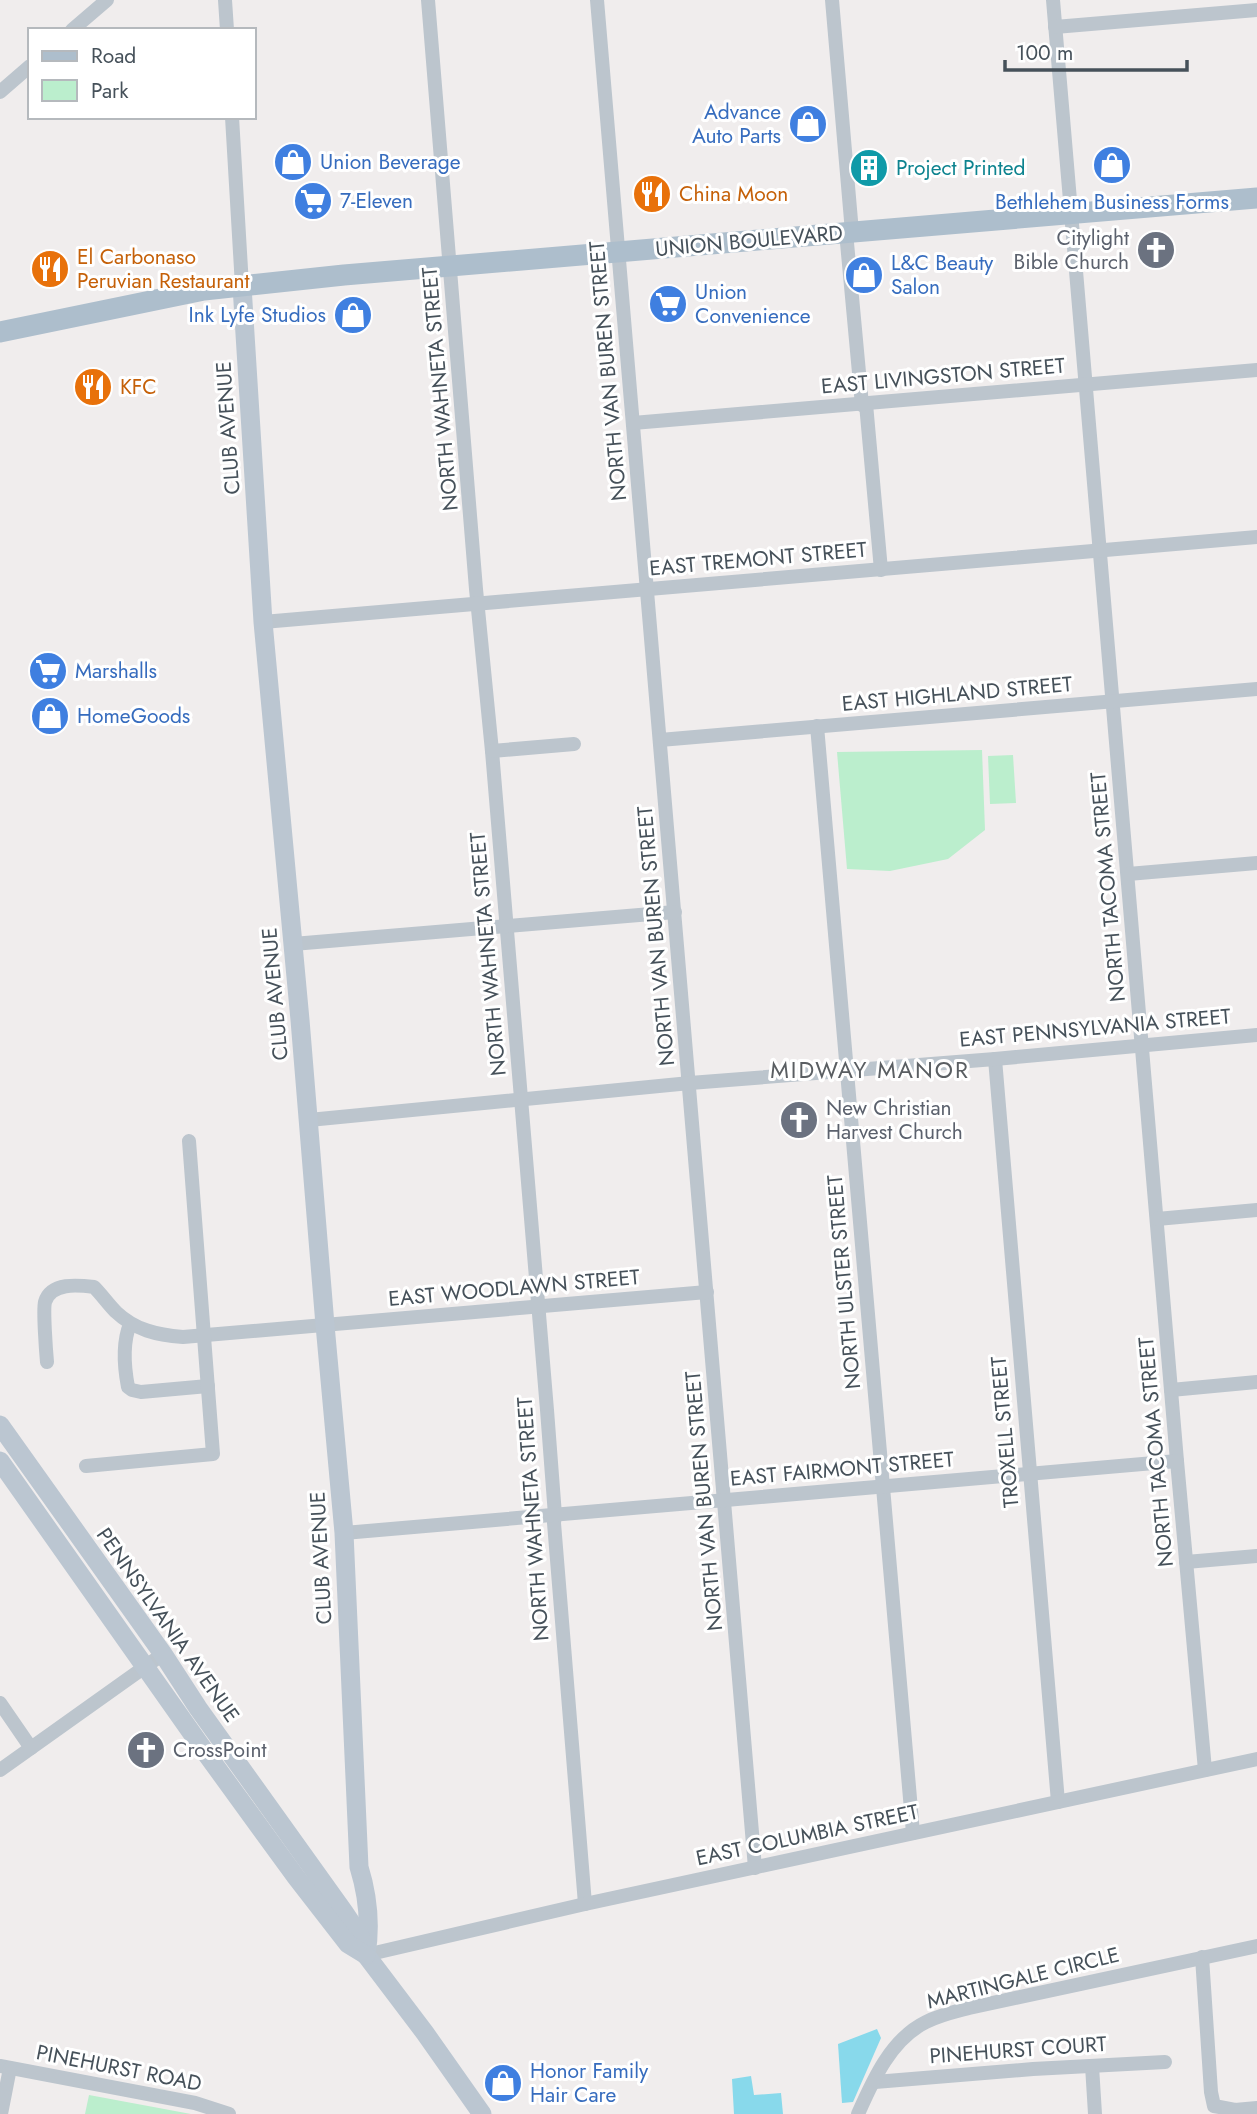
<svg xmlns="http://www.w3.org/2000/svg" width="1257" height="2114" font-family="Jost,sans-serif">
	<rect width="100%" height="100%" fill="#f0eded"/>
	<g fill="#bbeecd">
		<path d="M982,750L985,830L948,859L890,871L847,869L837,752Z"/>
		<path d="M1013,755L1016,803L990,804L988,756Z"/>
		<path d="M89,2095L191,2114H85Z"/>
	</g>
	<g fill="#88d9eb">
		<path d="M877,2029L881,2038L853,2102L842,2103L838,2044Z"/>
		<path d="M751,2076L754,2095L781,2093L783,2114H734L732,2079Z"/>
	</g>
	<g fill="none" stroke-linecap="round" stroke-linejoin="round">
		<g stroke="#bcc5cd" stroke-width="14">
			<path d="M225,0L227,30"/>
			<path d="M428,0L476,589L492,751L547,1410L555,1515L554,1523L585,1904"/>
			<path d="M597,0L755,1868"/>
			<path d="M832,0L852,232"/>
			<path d="M1053,0L1177,1461L1205,1770"/>
			<path d="M1055,27L1257,10"/>
			<path d="M72,30L107,0"/>
			<path d="M0,92L30,66"/>
			<path d="M232,117L242,286"/>
			<path d="M846,232L862,405"/>
			<path d="M866,404L881,570"/>
			<path d="M633,423L1257,370"/>
			<path d="M263,622L1257,537"/>
			<path d="M817,726L913,1833"/>
			<path d="M660,740L1257,689"/>
			<path d="M492,751L574,744"/>
			<path d="M1128,874L1257,863"/>
			<path d="M293,944L675,912"/>
			<path d="M995,1059L1058,1802"/>
			<path d="M309,1120L690,1083L995,1059L1257,1035"/>
			<path d="M1157,1219L1257,1210"/>
			<path d="M130,1324C122,1344 124,1366 128,1387L132,1390L141,1392L208,1386"/>
			<path d="M47,1362C46,1351 43,1310 45,1302C51,1282 78,1285 94,1287C102,1295 108,1304 116,1312C135,1330 157,1335 183,1337L707,1292"/>
			<path d="M1171,1390L1257,1382"/>
			<path d="M86,1466L213,1454L189,1141"/>
			<path d="M344,1533L1177,1461"/>
			<path d="M1186,1562L1257,1556"/>
			<path d="M0,1703L31,1748"/>
			<path d="M0,1770L163,1654"/>
			<path d="M366,1955L585,1904L1257,1759"/>
			<path d="M1202,1957L1211,2092L1214,2106L1235,2110L1257,2108"/>
			<path d="M0,2066L195,2103L229,2114"/>
			<path d="M1092,2066L1095,2114"/>
			<path d="M875,2082L1033,2069L1165,2062"/>
			<path d="M1,2114L10,2068"/>
			<path d="M858,2114C873,2080 891,2039 926,2022C940,2015 954,2012 969,2008L1257,1946"/>
		</g>
		<g stroke="#bbc6d1" stroke-width="19">
			<path d="M242,286L263,622L300,1020L325,1325L344,1533L359,1867C368,1896 371,1924 366,1955"/>
			<path d="M0,1425L163,1654L198,1708L344,1912L360,1936L366,1955L425,2033L482,2114"/>
			<path d="M0,1461L208,1756L296,1877L348,1944L366,1955"/>
		</g>
		<path stroke="#adbecc" stroke-width="21" d="M0,332L204,290L344,275L1257,198"/>
	</g>
	<defs>
		<symbol id="shop-disc" viewBox="-11 -11 22 22"><circle r="9.5" fill="#3f7fe0" stroke="#fff"/><path d="M-5-2.5h2.3a2.7 3.5 0 0 1 5.4 0H5L5.5 6h-11ZM-1.5-2.5h3a1.5 2.3 0 0 0-3 0Z" fill="#fff"/></symbol>
		<symbol id="building-disc" viewBox="-11 -11 22 22"><circle r="9.5" fill="#0f9aa8" stroke="#fff"/><path d="M-4-6H4V6H1V3H-1V6H-4ZM-2.5-4.3h1.7v1.8h-1.7ZM.8-4.3h1.7v1.8H.8ZM-2.5-1h1.7V.8h-1.7ZM.8-1h1.7V.8H.8Z" fill="#fff"/></symbol>
		<symbol id="restaurant-disc" viewBox="-11 -11 22 22"><circle r="9.5" fill="#e8710a" stroke="#fff"/><path d="M-5-6h1v4h1v-4h1v4h1v-4h1v5L-1.5 .5V6h-2V.5L-5-1ZM5-6V6H3V1.5H1.5Q1.5-4 5-6Z" fill="#fff"/></symbol>
		<symbol id="supermarket-disc" viewBox="-11 -11 22 22"><circle r="9.5" fill="#3f7fe0" stroke="#fff"/><path d="M-6-5.5h2.5l.6 2H6L4.5 2H-2.5L-4.4-4H-6ZM-1.5 3.2a1.3 1.3 0 1 0 .1 0ZM3 3.2a1.3 1.3 0 1 0 .1 0Z" fill="#fff"/></symbol>
		<symbol id="church-disc" viewBox="-11 -11 22 22"><circle r="9.5" fill="#6b7280" stroke="#fff"/><path d="M-1.2-6h2.4v3.5h3.3v2.4h-3.3V6h-2.4V-.1h-3.3v-2.4h3.3Z" fill="#fff"/></symbol>
	</defs>
	<g fill-rule="evenodd">
		<use href="#shop-disc" x="786" y="102" width="44" height="44"/>
		<use href="#shop-disc" x="271" y="140" width="44" height="44"/>
		<use href="#shop-disc" x="1090" y="143" width="44" height="44"/>
		<use href="#building-disc" x="847" y="146" width="44" height="44"/>
		<use href="#restaurant-disc" x="630" y="172" width="44" height="44"/>
		<use href="#supermarket-disc" x="291" y="179" width="44" height="44"/>
		<use href="#church-disc" x="1134" y="228" width="44" height="44"/>
		<use href="#restaurant-disc" x="28" y="247" width="44" height="44"/>
		<use href="#shop-disc" x="842" y="253" width="44" height="44"/>
		<use href="#supermarket-disc" x="646" y="282" width="44" height="44"/>
		<use href="#shop-disc" x="331" y="293" width="44" height="44"/>
		<use href="#restaurant-disc" x="71" y="365" width="44" height="44"/>
		<use href="#supermarket-disc" x="26" y="649" width="44" height="44"/>
		<use href="#shop-disc" x="28" y="694" width="44" height="44"/>
		<use href="#church-disc" x="777" y="1098" width="44" height="44"/>
		<use href="#church-disc" x="124" y="1728" width="44" height="44"/>
		<use href="#shop-disc" x="481" y="2061" width="44" height="44"/>
	</g>
	<g text-anchor="middle" stroke-width="6" stroke-linejoin="round" paint-order="stroke">
		<g font-size="21" fill="#366cbe" stroke="#fff" text-anchor="start">
			<text x="781" y="119" text-anchor="end">Advance<tspan x="781" dy="24">Auto Parts</tspan></text>
			<text x="320" y="169">Union Beverage</text>
			<text x="340" y="208">7-Eleven</text>
			<text x="1112" y="209" text-anchor="middle">Bethlehem Business Forms</text>
			<text x="891" y="270">L&amp;C Beauty<tspan x="891" dy="24">Salon</tspan></text>
			<text x="695" y="299">Union<tspan x="695" dy="24">Convenience</tspan></text>
			<text x="326" y="322" text-anchor="end">Ink Lyfe Studios</text>
			<text x="75" y="678">Marshalls</text>
			<text x="77" y="723">HomeGoods</text>
			<text x="530" y="2078">Honor Family<tspan x="530" dy="24">Hair Care</tspan></text>
		</g>
		<g font-size="21" fill="#0d838f" stroke="#fff" text-anchor="start">
			<text x="896" y="175">Project Printed</text>
		</g>
		<g font-size="21" fill="#c56008" stroke="#fff" text-anchor="start">
			<text x="679" y="201">China Moon</text>
			<text x="77" y="264">El Carbonaso<tspan x="77" dy="24">Peruvian Restaurant</tspan></text>
			<text x="120" y="394">KFC</text>
		</g>
		<g font-size="21" fill="#5b616d" stroke="#fff" text-anchor="start">
			<text x="1129" y="245" text-anchor="end">Citylight<tspan x="1129" dy="24">Bible Church</tspan></text>
			<text x="826" y="1115">New Christian<tspan x="826" dy="24">Harvest Church</tspan></text>
			<text x="173" y="1757">CrossPoint</text>
		</g>
		<g font-size="21" fill="#46515a" stroke="#fff">
			<text transform="translate(749 241) rotate(-5)" y="7">UNION BOULEVARD</text>
			<text transform="translate(608 371) rotate(-95)" y="7">NORTH VAN BUREN STREET</text>
			<text transform="translate(943 376) rotate(-5)" y="7">EAST LIVINGSTON STREET</text>
			<text transform="translate(440 389) rotate(-95)" y="7">NORTH WAHNETA STREET</text>
			<text transform="translate(228 428) rotate(-94)" y="7">CLUB AVENUE</text>
			<text transform="translate(758 559) rotate(-5)" y="7">EAST TREMONT STREET</text>
			<text transform="translate(957 694) rotate(-5)" y="7">EAST HIGHLAND STREET</text>
			<text transform="translate(1108 887) rotate(-95)" y="7">NORTH TACOMA STREET</text>
			<text transform="translate(656 936) rotate(-95)" y="7">NORTH VAN BUREN STREET</text>
			<text transform="translate(488 954) rotate(-95)" y="7">NORTH WAHNETA STREET</text>
			<text transform="translate(275 994) rotate(-95)" y="7">CLUB AVENUE</text>
			<text transform="translate(1095 1028) rotate(-5)" y="7">EAST PENNSYLVANIA STREET</text>
			<text transform="translate(844 1282) rotate(-95)" y="7">NORTH ULSTER STREET</text>
			<text transform="translate(514 1288) rotate(-5)" y="7">EAST WOODLAWN STREET</text>
			<text transform="translate(1005 1432) rotate(-95)" y="7">TROXELL STREET</text>
			<text transform="translate(1156 1452) rotate(-95)" y="7">NORTH TACOMA STREET</text>
			<text transform="translate(842 1469) rotate(-5)" y="7">EAST FAIRMONT STREET</text>
			<text transform="translate(704 1501) rotate(-95)" y="7">NORTH VAN BUREN STREET</text>
			<text transform="translate(533 1519) rotate(-94)" y="7">NORTH WAHNETA STREET</text>
			<text transform="translate(321 1558) rotate(-93)" y="7">CLUB AVENUE</text>
			<text transform="translate(168 1625) rotate(55)" y="7">PENNSYLVANIA AVENUE</text>
			<text transform="translate(807 1835) rotate(-12)" y="7">EAST COLUMBIA STREET</text>
			<text transform="translate(1023 1978) rotate(-14)" y="7">MARTINGALE CIRCLE</text>
			<text transform="translate(1018 2050) rotate(-4)" y="7">PINEHURST COURT</text>
			<text transform="translate(119 2068) rotate(11)" y="7">PINEHURST ROAD</text>
		</g>
		<g font-size="23" letter-spacing="2" fill="#5a5e62" stroke="#fff">
			<text x="870" y="1078">MIDWAY MANOR</text>
		</g>
	</g>
	<rect x="28" y="28" width="228" height="91" fill="#ffffff" stroke="#b5b9bd" stroke-width="2"/>
	<rect x="42" y="51" width="35" height="10" fill="#adbecc" stroke="#b5b9bd" stroke-width="2"/>
	<text x="91" y="63" font-size="21" fill="#46515a">Road</text>
	<rect x="42" y="80" width="35" height="21" fill="#bbeecd" stroke="#b5b9bd" stroke-width="2"/>
	<text x="91" y="98" font-size="21" fill="#46515a">Park</text>
	<path d="M1005 60v10h182v-10" fill="none" stroke="#46515a" stroke-width="3.5"/>
	<text x="1016" y="60" font-size="21" fill="#46515a" stroke="#ffffff" stroke-width="5" paint-order="stroke">100 m</text>
</svg>
